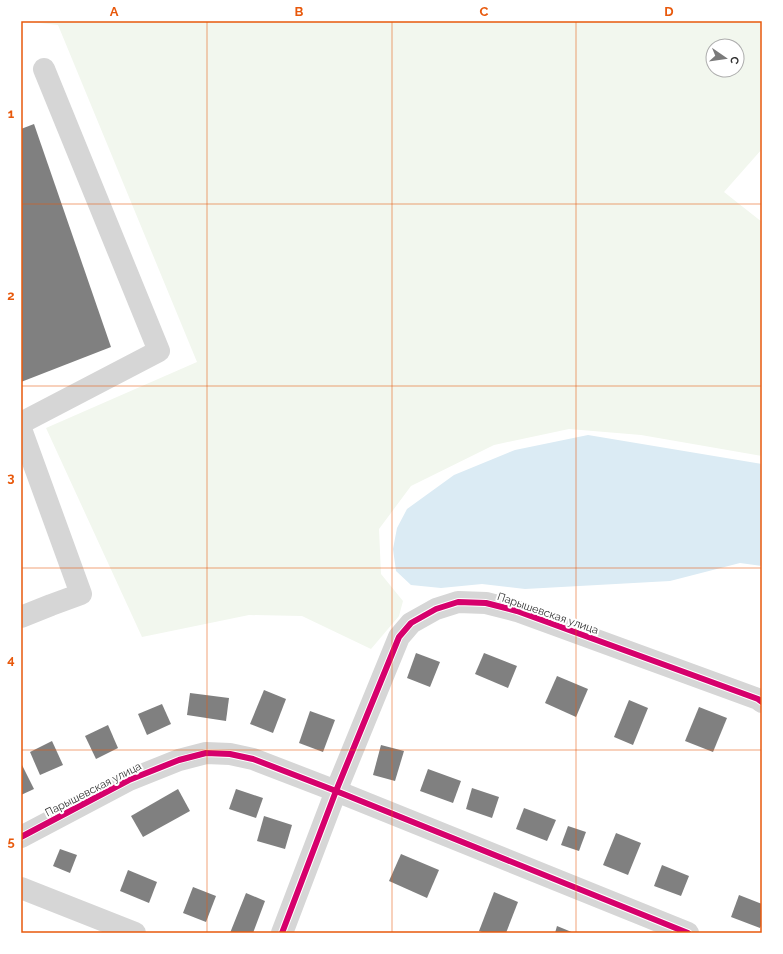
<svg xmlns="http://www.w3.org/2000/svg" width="783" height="954" font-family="Raleway,sans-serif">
	<rect width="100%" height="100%" fill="#fff"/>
	<path fill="#f2f7ee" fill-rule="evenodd" d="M21,21H762V149L724,192L762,222V456L641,435L569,429L494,445L411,486L379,529L381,574L403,601L399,616L371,649L302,616L249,615L142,637L46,428L197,362L58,25ZM713,46H737V70H713Z"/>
	<path fill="#dbebf4" d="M588,435L762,464V566L740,563L670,581L525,589L482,584L441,588L411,585L396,571L393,549L397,528L407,509L454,475L515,450Z"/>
	<g fill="#808080">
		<path d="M34,124L111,347L21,382V129Z"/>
		<path d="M416,653L440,662L430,687L407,678Z"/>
		<path d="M484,653L517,666L508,688L475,674Z"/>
		<path d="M557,676L588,689L576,717L545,703Z"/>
		<path d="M264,690L286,699L273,733L250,724Z"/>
		<path d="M190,693L229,698L226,721L187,715Z"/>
		<path d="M629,700L648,708L633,745L614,737Z"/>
		<path d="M162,704L171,724L147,735L138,714Z"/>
		<path d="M699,707L727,718L713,752L685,741Z"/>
		<path d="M310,711L335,720L323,752L299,743Z"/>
		<path d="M108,725L118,748L96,759L85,736Z"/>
		<path d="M52,741L63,765L40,775L30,752Z"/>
		<path d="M381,745L404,751L395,781L373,775Z"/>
		<path d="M21,763L34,789L21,795Z"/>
		<path d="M428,769L461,781L453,803L420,791Z"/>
		<path d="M472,788L499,797L492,818L466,809Z"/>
		<path d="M178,789L190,811L143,837L131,816Z"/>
		<path d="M236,789L263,798L256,818L229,809Z"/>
		<path d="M524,808L556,820L547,841L516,829Z"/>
		<path d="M264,816L292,825L285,849L257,841Z"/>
		<path d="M568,826L586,832L579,851L561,845Z"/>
		<path d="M616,833L641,843L628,875L603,865Z"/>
		<path d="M60,849L77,855L70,873L53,866Z"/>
		<path d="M401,854L439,870L427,898L389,881Z"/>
		<path d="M662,865L689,876L681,896L654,886Z"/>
		<path d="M128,870L157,882L149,903L120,891Z"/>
		<path d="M193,887L216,896L206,922L183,913Z"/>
		<path d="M494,892L518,902L506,933H485L479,931Z"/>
		<path d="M246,893L265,901L253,933H230Z"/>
		<path d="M739,895L762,904V924L760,928L731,917Z"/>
		<path d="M557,926L574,933H555Z"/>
	</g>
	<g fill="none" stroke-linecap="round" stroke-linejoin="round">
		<g stroke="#d6d6d6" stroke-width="22">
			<path d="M21,423L159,351L44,69"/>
			<path d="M21,429L81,594L51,605L21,617"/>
			<path d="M21,837L129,780L179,760L206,753L230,754L253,759L336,791L688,933"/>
			<path d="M21,888L135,933"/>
			<path d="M282,933L336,791L399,637L411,623L436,609L458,602L486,603L517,611L758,699L762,702"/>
		</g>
		<defs>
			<g id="cycleway">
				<path d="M21,837L129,780L179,760L206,753L230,754L253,759L336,791L688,933"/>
				<path d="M282,933L336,791L399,637L411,623L436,609L458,602L486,603L517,611L758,699L762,702"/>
			</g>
		</defs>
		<use href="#cycleway" stroke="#fff" stroke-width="8"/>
		<use href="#cycleway" stroke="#d6006c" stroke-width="6"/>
	</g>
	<path fill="none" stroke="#e8590c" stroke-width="1" stroke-opacity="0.55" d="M207,21V933M392,21V933M576,21V933M21,204H762M21,386H762M21,568H762M21,750H762"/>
	<g text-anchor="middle" stroke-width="4" stroke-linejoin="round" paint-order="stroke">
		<g font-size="11" fill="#323232" stroke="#fff">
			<text transform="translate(548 613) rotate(19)" y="4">Парышевская улица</text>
			<text transform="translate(93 789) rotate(-27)" y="4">Парышевская улица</text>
		</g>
	</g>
	<rect width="783" height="954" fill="none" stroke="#ffffff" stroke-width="44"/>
	<g transform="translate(725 58) rotate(103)"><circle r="19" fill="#ffffff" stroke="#adadad"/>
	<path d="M0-3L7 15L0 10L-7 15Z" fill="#7a7a7a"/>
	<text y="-6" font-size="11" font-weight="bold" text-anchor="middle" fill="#323232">С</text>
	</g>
	<rect x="22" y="22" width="739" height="910" fill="none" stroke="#e8590c" stroke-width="1.5"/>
	<g font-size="13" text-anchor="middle" font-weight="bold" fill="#e8590c">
		<text x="114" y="16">A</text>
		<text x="299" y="16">B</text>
		<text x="484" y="16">C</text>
		<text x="669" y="16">D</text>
		<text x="11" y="118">1</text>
		<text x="11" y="300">2</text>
		<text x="11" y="482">3</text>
		<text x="11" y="664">4</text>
		<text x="11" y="846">5</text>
	</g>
</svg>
